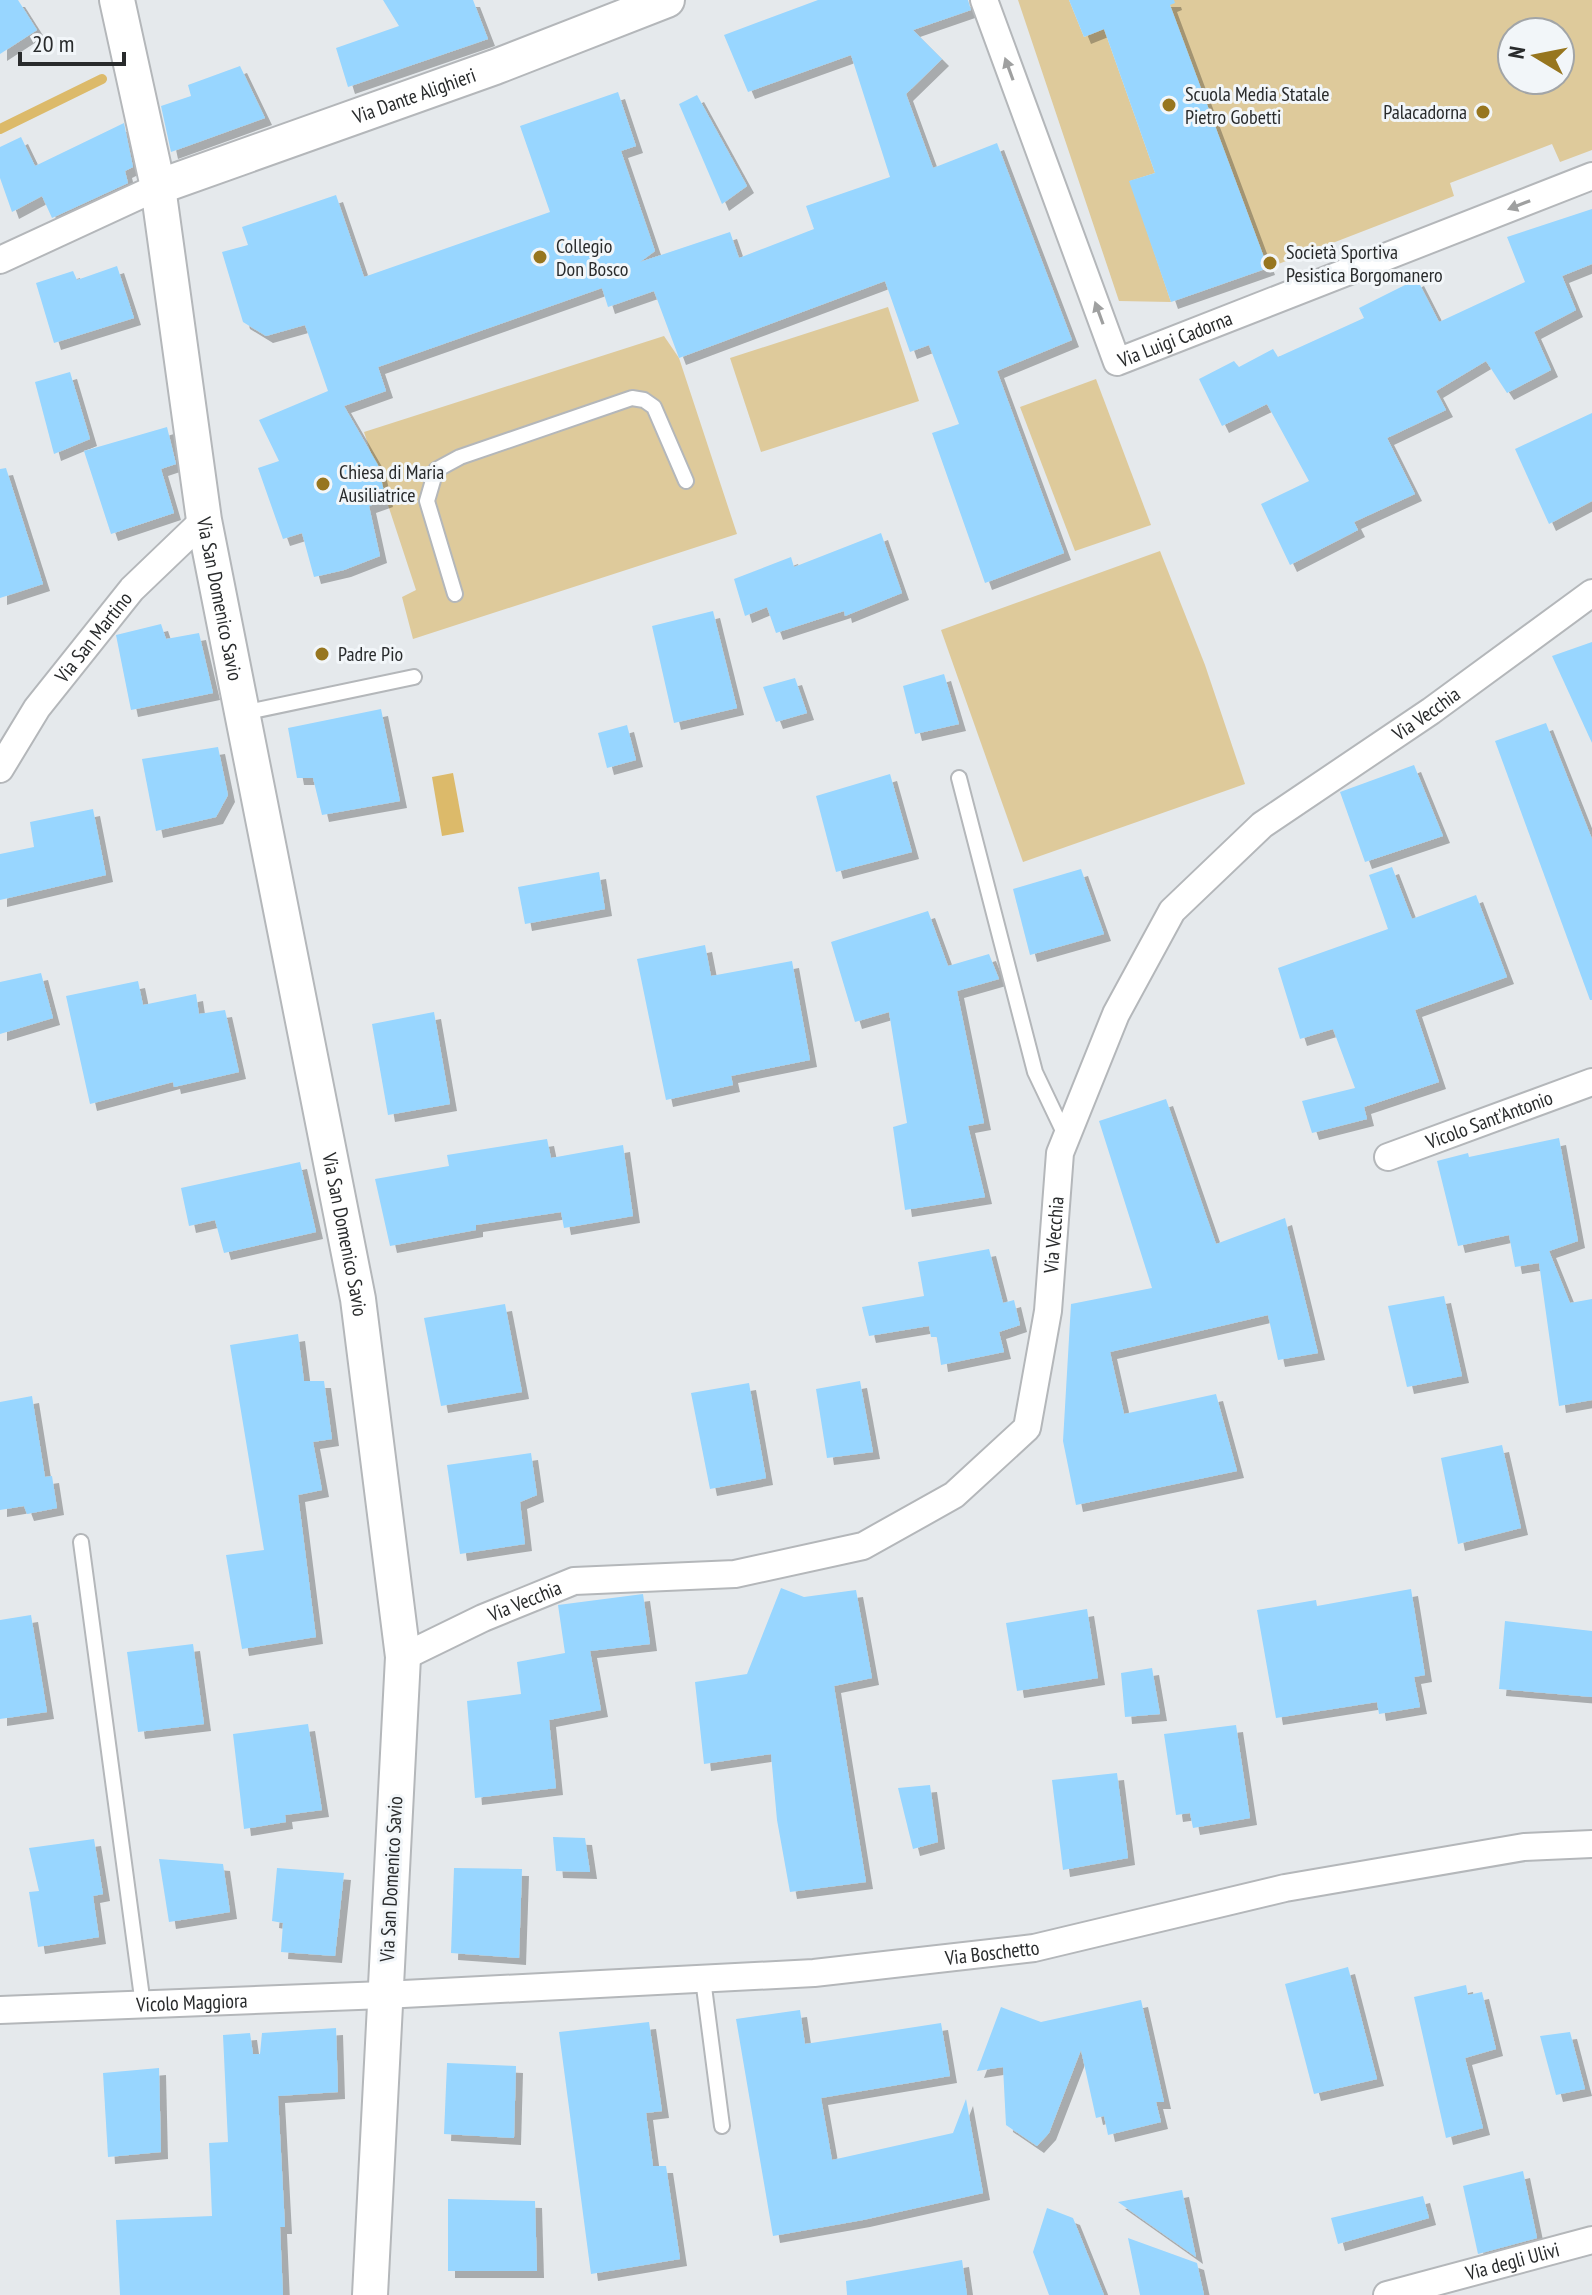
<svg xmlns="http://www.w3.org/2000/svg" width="1592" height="2295" font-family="'PT Sans Narrow',sans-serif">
	<defs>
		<filter id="shadow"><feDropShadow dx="7" dy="7" stdDeviation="0" flood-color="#0004"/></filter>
	</defs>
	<rect width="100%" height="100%" fill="#e5e9ec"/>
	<g fill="#deca9b" fill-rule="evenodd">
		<path d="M1018,0H1069L1084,37L1104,29L1155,173L1130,181L1171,302L1119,301Z"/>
		<path d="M1168,0H1592V150L1560,162L1552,144L1450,183L1454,196L1268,268ZM1512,32H1560V80H1512Z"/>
		<path d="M888,307L919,401L761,452L730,358Z"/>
		<path d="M664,336L679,358L737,534L413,639L402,597L416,590L364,432Z"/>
		<path d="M1096,379L1151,525L1075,551L1020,407Z"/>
		<path d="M1160,551L1205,665L1245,784L1023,862L941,630Z"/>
	</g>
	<path fill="#dcba6a" d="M453,773L464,832L442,836L432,777Z"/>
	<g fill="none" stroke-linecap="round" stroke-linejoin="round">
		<path stroke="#dcba6a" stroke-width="10" d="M0,129L102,79"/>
	</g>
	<g fill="#98d6ff" filter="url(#shadow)">
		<path d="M0,0H18L37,30L0,54Z"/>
		<path d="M383,0H473L488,39L348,87L336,48L399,26Z"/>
		<path d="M818,0H968L971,10L913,30L942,59L906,94L933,168L997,143L1072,340L997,371L1064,553L985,583L932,433L959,424L929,345L910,352L885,281L679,358L654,291L608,307L602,288L378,367L386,391L344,406L378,465L386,500L369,506L380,556L344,570L314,577L302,533L283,539L258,468L279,461L259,420L328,391L305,325L266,336L243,322L222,252L248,245L242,227L336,195L364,277L550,212L520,126L618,92L636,146L621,151L655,251L640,262L730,232L739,258L814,229L806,206L890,177L851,55L748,92L724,35Z"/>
		<path d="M1069,0H1174L1175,3L1170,5L1268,268L1171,302L1129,181L1155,173L1104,29L1084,37Z"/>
		<path d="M240,66L265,118L171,152L161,106L191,96L188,85Z"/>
		<path d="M697,95L747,186L722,204L679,104Z"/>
		<path d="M124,123L133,167L125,171L128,183L52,218L42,196L12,212L0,178V147L21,137L35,166Z"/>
		<path d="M1592,209V264L1562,276L1576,310L1534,332L1551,370L1507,393L1486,361L1436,391L1446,410L1387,438L1415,494L1354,522L1358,530L1290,565L1261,504L1309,481L1267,404L1222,426L1199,379L1234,361L1239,367L1273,349L1278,357L1364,318L1359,308L1417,279L1439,322L1525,282L1507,237Z"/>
		<path d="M117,266L134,318L54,343L36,283L73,271L77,280Z"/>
		<path d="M70,372L90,439L54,454L35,382Z"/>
		<path d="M1592,413V501L1549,524L1515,449Z"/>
		<path d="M167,427L176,464L161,469L174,513L111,534L84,451Z"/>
		<path d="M6,468L43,584L0,598V469Z"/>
		<path d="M881,533L902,593L845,616L844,611L776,633L767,607L745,616L734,579L791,557L794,567Z"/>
		<path d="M713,611L737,708L674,723L652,626Z"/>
		<path d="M161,624L166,639L199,633L213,693L131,710L116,635Z"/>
		<path d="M1592,642V743L1552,656Z"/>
		<path d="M944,674L959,724L915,734L903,686Z"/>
		<path d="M795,678L807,713L776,722L763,687Z"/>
		<path d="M381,709L400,801L322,815L313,778H297L288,728Z"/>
		<path d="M1546,723L1592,839V1000H1590L1495,741Z"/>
		<path d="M627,725L636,760L607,768L598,733Z"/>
		<path d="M218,747L228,795L216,817L156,831L142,759Z"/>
		<path d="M1414,765L1443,836L1365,862L1340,792Z"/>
		<path d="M890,774L912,852L836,872L816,796Z"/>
		<path d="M93,809L106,875L0,900V854L34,847L30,822Z"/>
		<path d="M1392,867L1412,919L1476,895L1507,977L1415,1010L1439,1082L1364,1107L1367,1119L1312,1133L1302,1101L1355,1088L1333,1029L1300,1039L1278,968L1388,929L1369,875Z"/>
		<path d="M1081,869L1104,934L1030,955L1013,889Z"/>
		<path d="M599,872L605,909L525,924L518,887Z"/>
		<path d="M928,911L948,966L989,954L999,979L957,991L984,1123L968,1126L985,1197L905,1210L893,1127L907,1123L889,1012L855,1022L831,942Z"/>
		<path d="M705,945L711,976L792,961L810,1060L731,1076L733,1085L666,1100L637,959Z"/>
		<path d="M41,973L53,1018L0,1034V982Z"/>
		<path d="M138,981L143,1005L196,994L199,1014L225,1010L239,1072L174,1087L173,1082L90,1104L66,996Z"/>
		<path d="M434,1012L450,1104L388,1115L372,1024Z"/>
		<path d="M1166,1099L1216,1244L1285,1218L1318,1353L1278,1360L1268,1315L1110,1352L1124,1414L1216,1394L1237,1471L1076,1505L1063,1441L1071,1304L1152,1288L1099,1121Z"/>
		<path d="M1559,1138L1578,1241L1549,1251L1570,1303L1592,1299V1400L1559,1406L1539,1263L1515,1267L1509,1235L1458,1246L1437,1161L1468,1153L1469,1157Z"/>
		<path d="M547,1139L551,1158L623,1145L633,1216L564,1228L561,1212L476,1225V1230L390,1246L375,1179L449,1166L447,1155Z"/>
		<path d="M300,1162L316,1232L224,1253L215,1220L189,1226L181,1188Z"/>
		<path d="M989,1249L1003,1303L1014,1300L1020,1325L999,1332L1004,1352L941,1365L937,1337H931L929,1326L869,1336L862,1307L924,1296L918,1262Z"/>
		<path d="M1444,1296L1462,1376L1407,1387L1388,1306Z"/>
		<path d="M505,1304L522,1392L441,1406L424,1318Z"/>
		<path d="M298,1334L304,1381H324L332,1439L313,1442L322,1490L298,1495L316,1637L242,1649L226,1555L264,1550L230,1345Z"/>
		<path d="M860,1381L873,1452L827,1458L816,1389Z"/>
		<path d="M749,1383L766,1478L710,1489L691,1393Z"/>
		<path d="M32,1396L45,1477L52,1476L57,1508L27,1514L24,1506L0,1510V1402Z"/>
		<path d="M1502,1445L1521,1528L1458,1544L1441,1458Z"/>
		<path d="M531,1453L537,1495L520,1502L525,1544L460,1554L447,1465Z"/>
		<path d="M781,1588L804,1597L856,1590L872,1678L834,1686L866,1882L790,1892L777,1820L771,1754L704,1764L695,1682L747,1674Z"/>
		<path d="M1411,1589L1425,1675L1414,1677L1420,1707L1379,1714L1377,1702L1276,1718L1257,1610L1316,1600L1317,1606Z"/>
		<path d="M643,1594L650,1644L590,1651L601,1710L549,1720L556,1788L475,1798L467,1701L521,1694L517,1662L565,1653L558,1605Z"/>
		<path d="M1087,1609L1098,1678L1017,1691L1006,1623Z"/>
		<path d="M31,1615L47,1712L0,1719V1620Z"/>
		<path d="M1505,1621L1592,1631V1697L1499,1689Z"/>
		<path d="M193,1644L204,1724L138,1732L127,1652Z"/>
		<path d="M1152,1668L1160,1714L1125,1717L1121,1673Z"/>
		<path d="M308,1724L322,1810L285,1815L286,1822L244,1829L233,1734Z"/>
		<path d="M1236,1725L1250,1818L1193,1828L1190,1813L1176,1815L1164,1734Z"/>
		<path d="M1117,1773L1128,1858L1063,1870L1052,1780Z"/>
		<path d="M930,1785L938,1842L913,1849L898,1788Z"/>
		<path d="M553,1837L585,1838L590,1872L556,1871Z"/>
		<path d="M94,1839L103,1894L93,1896L99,1937L38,1947L29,1892L39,1891L29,1848Z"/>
		<path d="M159,1859L223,1864L230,1912L169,1922Z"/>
		<path d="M277,1868L344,1873L335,1956L281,1952L283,1923L272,1921Z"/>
		<path d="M454,1868L522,1869L519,1958L451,1953Z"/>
		<path d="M1348,1967L1377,2079L1314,2094L1285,1984Z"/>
		<path d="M1466,1985L1468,1995L1482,1992L1496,2049L1465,2058L1483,2128L1446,2138L1414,1997Z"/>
		<path d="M1141,2000L1164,2102H1156L1161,2122L1108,2135L1104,2116L1096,2118L1081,2050L1049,2133L1037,2146L1006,2125L1003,2067L977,2071L1001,2007L1041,2022Z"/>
		<path d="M800,2010L805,2044L941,2023L950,2076L821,2098L832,2160L953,2133L966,2099L983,2193L863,2220L773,2236L736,2019Z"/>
		<path d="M649,2022L662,2111L646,2113L653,2166H666L680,2259L591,2274L559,2032Z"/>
		<path d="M336,2028L338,2092L278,2096L285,2227H280L283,2295H120L116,2220L212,2216L209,2143L228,2142L223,2035L250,2033L253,2054H260L262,2033Z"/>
		<path d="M1570,2032L1585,2089L1556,2095L1540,2036Z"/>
		<path d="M447,2063L516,2066L514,2138L444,2134Z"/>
		<path d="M159,2068L161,2152L108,2157L103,2073Z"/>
		<path d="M1523,2171L1537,2238L1478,2254L1463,2186Z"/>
		<path d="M1182,2190L1196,2257L1118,2202Z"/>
		<path d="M1423,2196L1429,2218L1338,2244L1331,2218Z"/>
		<path d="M448,2199L535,2201L537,2271H448Z"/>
		<path d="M1047,2208L1073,2218L1104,2295H1049L1033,2252Z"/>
		<path d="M1128,2238L1197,2263L1204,2295H1140Z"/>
		<path d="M962,2260L967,2295H847L846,2281Z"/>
	</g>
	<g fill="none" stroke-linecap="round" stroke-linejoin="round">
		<defs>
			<g id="service">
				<path d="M455,594L427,501L436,470L460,457L632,398L644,400L654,407L686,481"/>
				<path d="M243,713L414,677"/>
				<path d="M959,778L1035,1072L1066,1137"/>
				<path d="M81,1542L143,2005"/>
				<path d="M703,1979L722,2126"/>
			</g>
			<g id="minor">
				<path id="s1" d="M984,0L1117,362L1592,176"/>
				<path d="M0,260L158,187"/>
				<path id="s2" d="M0,769L37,708L132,589L204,520"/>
				<path id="s3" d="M1388,1157L1592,1082"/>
				<path id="s4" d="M403,1657L483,1618L574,1581L735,1574L863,1546L954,1495L1027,1428L1048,1311L1060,1153L1116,1014L1172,911L1262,825L1431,711L1592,593"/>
				<path id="s5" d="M0,2010L384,1995L814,1973L1034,1948L1285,1888L1524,1847L1592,1844"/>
				<path id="s6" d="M1387,2295L1592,2240"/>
			</g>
			<g id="tertiary">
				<path id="s7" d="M117,0L158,187L204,520L358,1299L403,1657L370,2295"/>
				<path id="s8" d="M158,187L495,67L667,0"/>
			</g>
		</defs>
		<use href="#service" stroke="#b4b7ba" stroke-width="18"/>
		<use href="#minor" stroke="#b4b7ba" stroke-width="30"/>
		<use href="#tertiary" stroke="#b4b7ba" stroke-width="38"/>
		<use href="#service" stroke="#fff" stroke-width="14"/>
		<use href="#minor" stroke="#fff" stroke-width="26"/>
		<use href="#tertiary" stroke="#fff" stroke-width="34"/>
	</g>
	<defs><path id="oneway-solid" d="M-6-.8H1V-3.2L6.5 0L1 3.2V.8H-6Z" transform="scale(2)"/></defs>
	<g fill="#9fa0a0">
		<use href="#oneway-solid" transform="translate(1009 69) rotate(-110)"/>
		<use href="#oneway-solid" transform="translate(1519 205) rotate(159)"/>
		<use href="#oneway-solid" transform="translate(1099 313) rotate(-110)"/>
	</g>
	<g fill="#97761f" stroke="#f2f6f9" stroke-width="3">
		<circle cx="1169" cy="105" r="8"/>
		<circle cx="1483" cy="112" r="8"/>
		<circle cx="540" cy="257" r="8"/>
		<circle cx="1270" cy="263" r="8"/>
		<circle cx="323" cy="484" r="8"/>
		<circle cx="322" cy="654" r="8"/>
	</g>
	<g text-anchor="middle" stroke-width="6" stroke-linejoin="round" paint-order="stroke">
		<g font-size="20" fill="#292b2c" stroke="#f2f6f9" text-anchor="start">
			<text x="1185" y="101">Scuola Media Statale<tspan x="1185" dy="23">Pietro Gobetti</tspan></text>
			<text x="1467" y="119" text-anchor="end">Palacadorna</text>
			<text x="556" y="253">Collegio<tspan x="556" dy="23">Don Bosco</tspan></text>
			<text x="1286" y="259">Società Sportiva<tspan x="1286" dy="23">Pesistica Borgomanero</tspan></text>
			<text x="339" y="479">Chiesa di Maria<tspan x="339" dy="23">Ausiliatrice</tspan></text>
			<text x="338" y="661">Padre Pio</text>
		</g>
		<g font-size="20" fill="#292b2c" stroke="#f2f6f9">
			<text dy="7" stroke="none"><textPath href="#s8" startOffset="272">Via Dante Alighieri</textPath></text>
			<text dy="7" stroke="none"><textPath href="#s1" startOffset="448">Via Luigi Cadorna</textPath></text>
			<text dy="7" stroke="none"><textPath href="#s7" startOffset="608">Via San Domenico Savio</textPath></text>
			<text dy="7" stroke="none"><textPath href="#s2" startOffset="162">Via San Martino</textPath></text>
			<text dy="7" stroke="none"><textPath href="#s4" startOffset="1550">Via Vecchia</textPath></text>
			<text dy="7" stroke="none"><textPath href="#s3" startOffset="108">Vicolo Sant'Antonio</textPath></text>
			<text dy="7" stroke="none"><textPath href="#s7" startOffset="1256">Via San Domenico Savio</textPath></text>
			<text dy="7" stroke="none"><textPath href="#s4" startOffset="878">Via Vecchia</textPath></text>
			<text dy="7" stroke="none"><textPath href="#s4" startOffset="134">Via Vecchia</textPath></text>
			<text transform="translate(391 1879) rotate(-87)" y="7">Via San Domenico Savio</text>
			<text dy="7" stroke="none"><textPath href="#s5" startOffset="994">Via Boschetto</textPath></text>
			<text dy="7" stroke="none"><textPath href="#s5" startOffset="192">Vicolo Maggiora</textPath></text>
			<text dy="7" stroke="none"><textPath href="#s6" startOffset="130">Via degli Ulivi</textPath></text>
		</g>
	</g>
	<g transform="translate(1536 56) rotate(280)"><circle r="38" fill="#f2f6f9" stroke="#a2a5a7" stroke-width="2"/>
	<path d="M0-6L14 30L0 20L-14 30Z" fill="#97761f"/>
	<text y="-12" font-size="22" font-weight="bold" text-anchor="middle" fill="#292b2c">N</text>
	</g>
	<path d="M20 52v12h104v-12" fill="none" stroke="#292b2c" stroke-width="4"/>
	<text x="32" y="52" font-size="24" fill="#292b2c" stroke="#f2f6f9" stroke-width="6" paint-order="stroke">20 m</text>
</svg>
